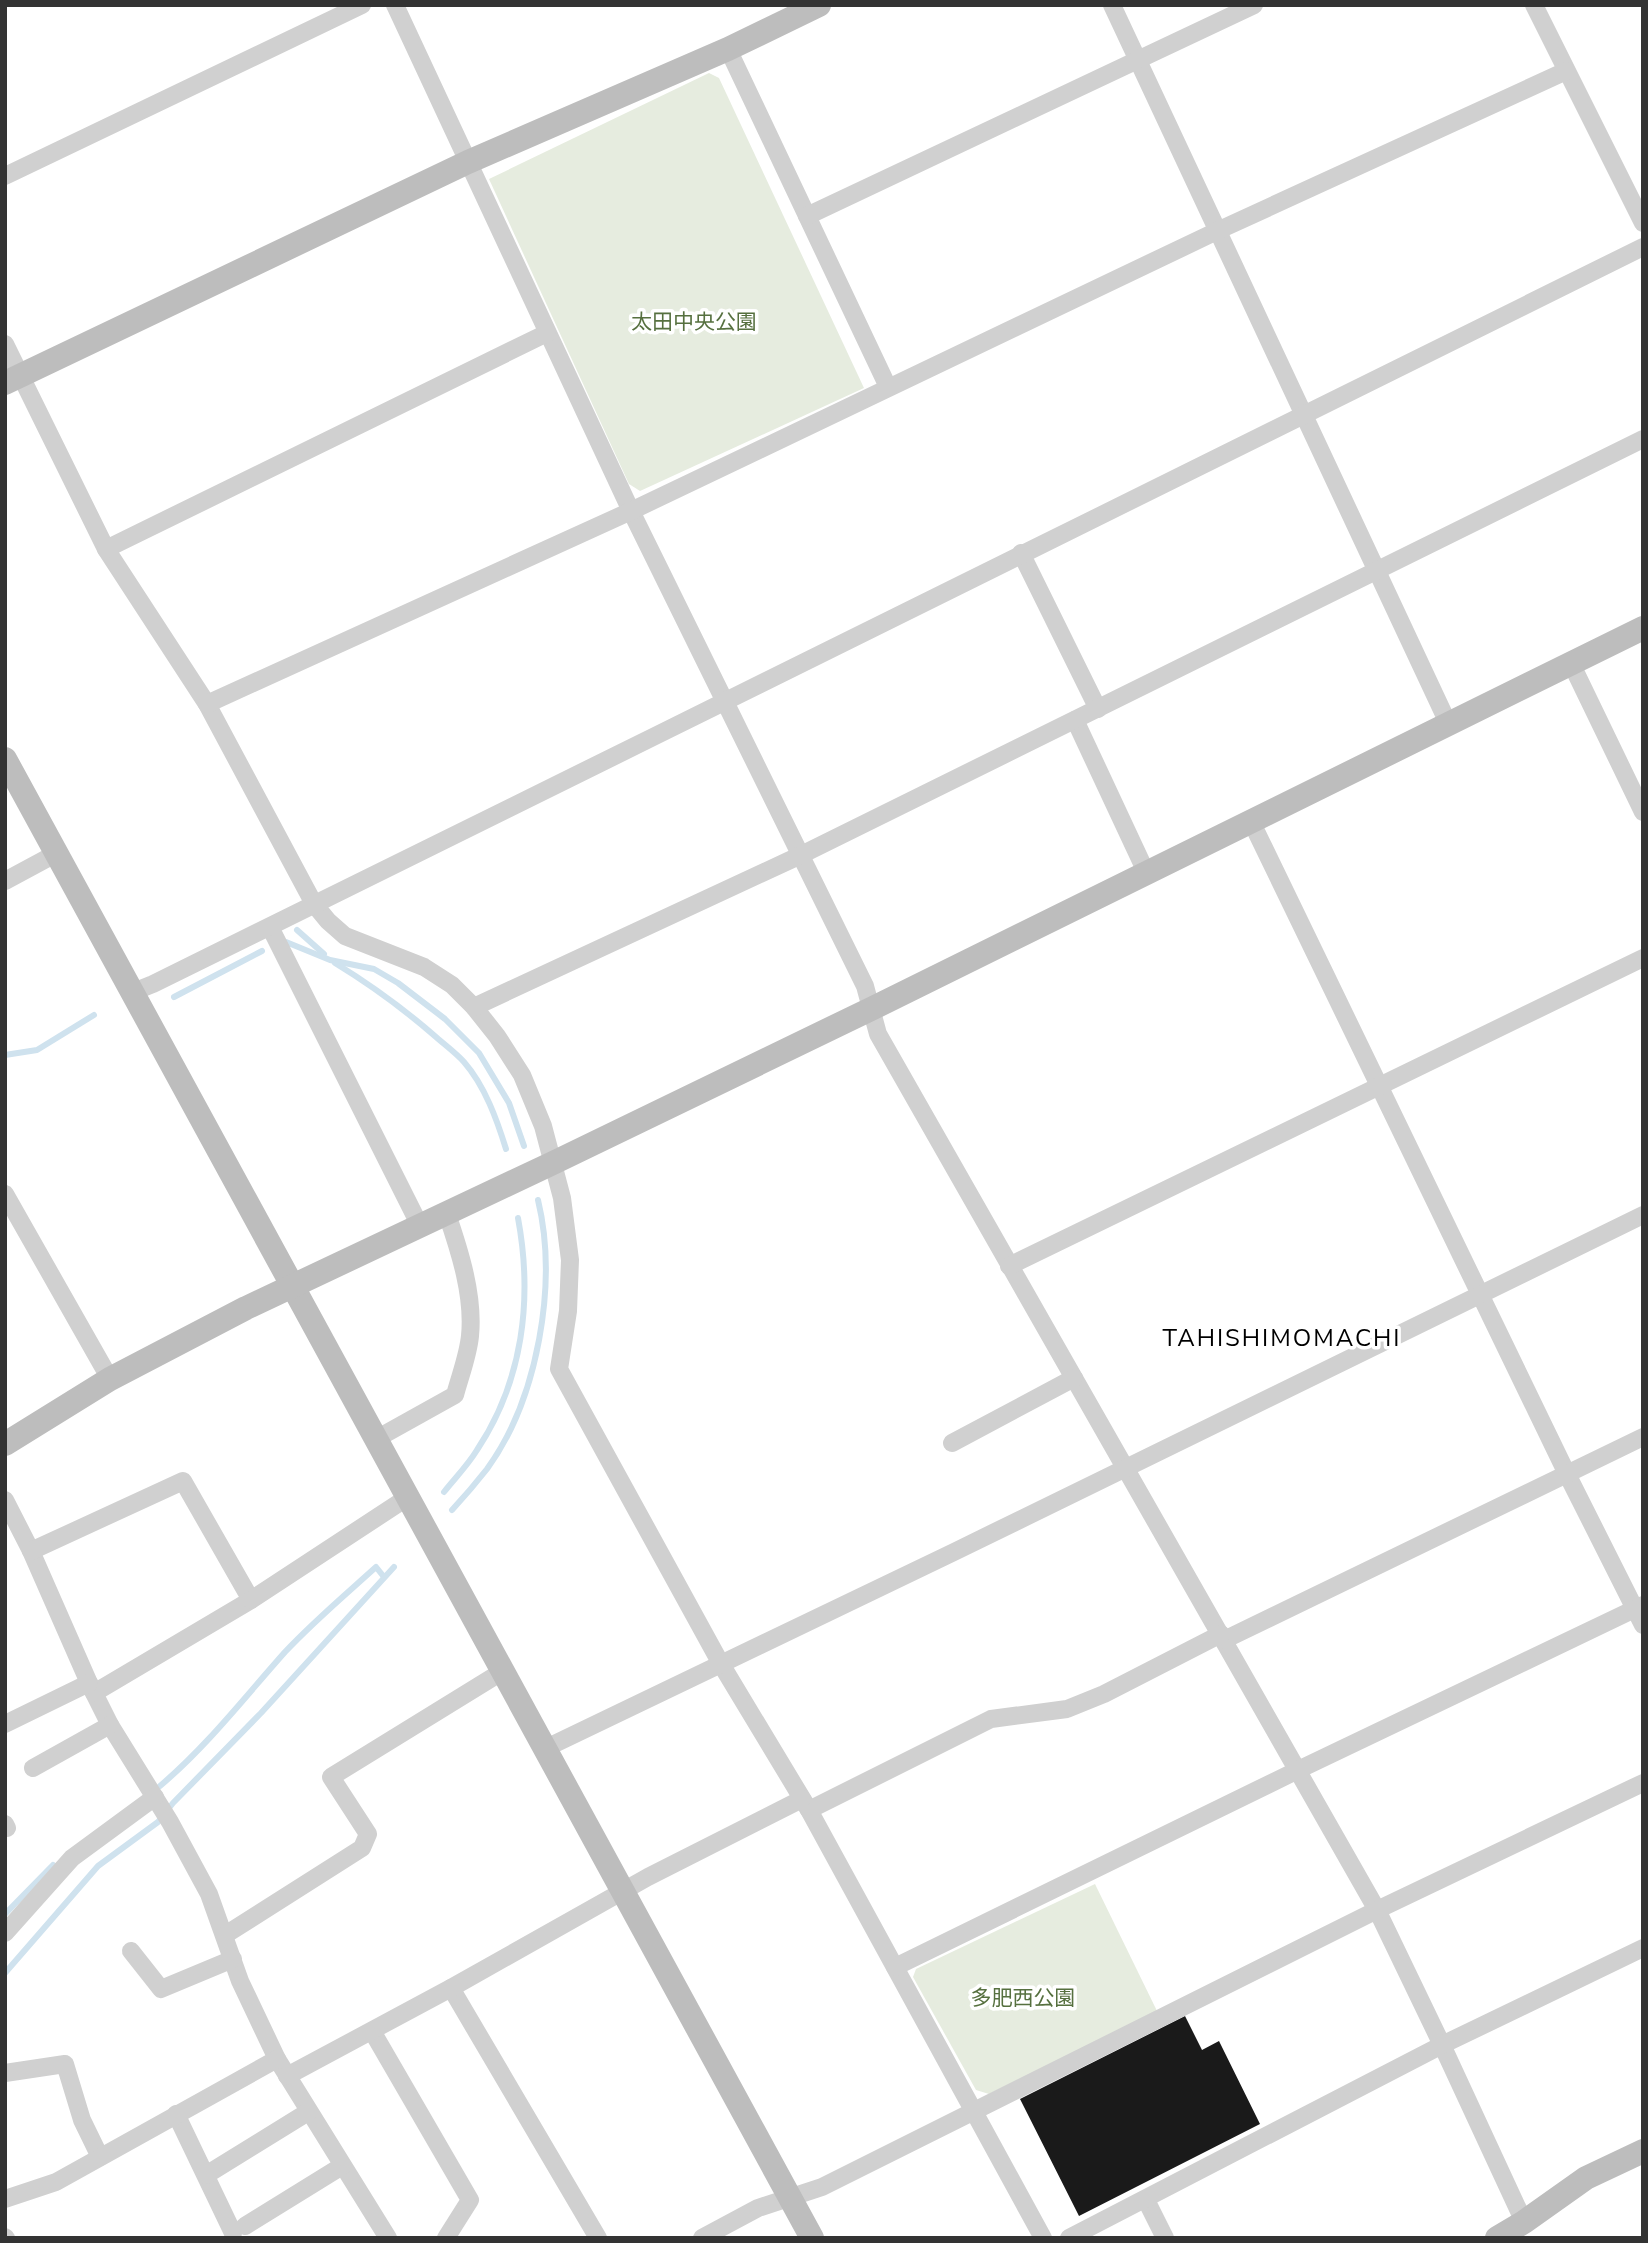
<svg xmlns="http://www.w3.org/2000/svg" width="1648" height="2243" font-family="'Nunito Sans','Noto Sans JP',sans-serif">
	<rect width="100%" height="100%" fill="#fff"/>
	<g fill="#e6ecdf">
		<path d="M709,73L719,78L864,388L640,491L629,484L489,179Z"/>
		<path d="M1095,1884L1157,2011L989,2094L976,2090L913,1977L916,1969Z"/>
	</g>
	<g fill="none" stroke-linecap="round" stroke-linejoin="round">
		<g stroke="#cfe2ee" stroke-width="6">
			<path d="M297,930L324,954"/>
			<path d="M286,942L330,960L374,969L398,983L445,1019L479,1053L509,1103L524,1146"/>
			<path d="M335,963C371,985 404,1009 436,1037C445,1045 456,1053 464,1062C485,1086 497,1120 506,1149"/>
			<path d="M174,997L262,951"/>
			<path d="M5,1055L37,1050L94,1015"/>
			<path d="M444,1492C455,1478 468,1465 477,1450C523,1381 533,1299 518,1218"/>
			<path d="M452,1510C464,1497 476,1483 487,1469C538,1399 558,1283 538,1200"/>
			<path d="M160,1786C207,1746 244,1698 285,1652C313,1622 345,1595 376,1567L384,1577"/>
			<path d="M5,1914L53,1865"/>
			<path d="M5,1973L98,1866L158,1822L173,1803L261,1713L394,1567"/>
		</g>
	</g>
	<path fill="#1a1a1a" d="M1185,2016L1202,2050L1219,2041L1260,2124L1079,2216L1020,2099Z"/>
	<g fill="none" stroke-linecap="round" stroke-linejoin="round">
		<g stroke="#d0d0d0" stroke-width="18">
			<path d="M395,5L631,511L865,986L878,1034L1377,1910L1442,2045L1524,2222"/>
			<path d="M1112,5L1448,723"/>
			<path d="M1534,5L1643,223"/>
			<path d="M728,49L888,387"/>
			<path d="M5,176L362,5"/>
			<path d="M807,216L1254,5"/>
			<path d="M5,344L106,549L207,704L314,904L328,921L345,936L424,967L452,985L474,1007L497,1036L522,1075L543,1126L562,1198L570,1260L568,1311L559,1369L721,1664L809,1810L1043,2238"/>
			<path d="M106,549L547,333"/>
			<path d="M1021,553L1098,709"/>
			<path d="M1571,663L1643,812"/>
			<path d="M207,704L631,511L1217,231L1566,71"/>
			<path d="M1075,720L1146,872"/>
			<path d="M1251,821L1567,1474L1643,1625"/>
			<path d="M5,881L57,853"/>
			<path d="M270,927L420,1226"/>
			<path d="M133,992L153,984C651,741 1144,489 1643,247"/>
			<path d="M474,1007L801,855L1643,439"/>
			<path d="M5,1194L110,1379"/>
			<path d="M1009,1266L1643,958"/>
			<path d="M376,1439L455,1395C460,1376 468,1356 470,1336C474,1296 460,1252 447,1214"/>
			<path d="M952,1443L1074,1378"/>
			<path d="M5,1500L31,1551L89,1683L110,1725L170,1822L209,1894L240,1981L277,2059L388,2238"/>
			<path d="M31,1551L183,1481L251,1600L94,1693"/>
			<path d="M251,1600L408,1497"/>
			<path d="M1224,1640L1643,1437"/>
			<path d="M5,1724L89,1683"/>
			<path d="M546,1748L954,1552L1643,1215"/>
			<path d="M33,1768L110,1725"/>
			<path d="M809,1810L991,1719L1067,1709L1104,1694L1221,1634"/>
			<path d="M5,1824L7,1828"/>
			<path d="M5,1933L72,1858L155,1797"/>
			<path d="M225,1935L362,1848L368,1834L331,1777L503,1671"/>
			<path d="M131,1951L161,1989L233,1959"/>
			<path d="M895,1967L1298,1770L1643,1605"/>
			<path d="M451,1988L598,2238"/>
			<path d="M372,2031L470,2200L446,2238"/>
			<path d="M5,2073L65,2064L82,2120L100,2157"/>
			<path d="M287,2076L451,1988L648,1877L802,1799"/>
			<path d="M176,2114L233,2233"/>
			<path d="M206,2175L308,2112"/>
			<path d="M5,2199L56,2182L277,2059"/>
			<path d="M1146,2200L1165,2238"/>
			<path d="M245,2226L342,2166"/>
			<path d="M5,2237L6,2238"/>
			<path d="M702,2238L758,2208L822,2187L1377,1910L1643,1783"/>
			<path d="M1069,2238L1442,2045L1643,1948"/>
		</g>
		<g stroke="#bdbdbd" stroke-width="24">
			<path d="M5,383L468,162L728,49L819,5"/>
			<path d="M5,759L812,2238"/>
			<path d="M5,1444L110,1379L246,1308L553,1163L871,1009L1643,628"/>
			<path d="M1497,2238L1524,2222L1586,2178L1643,2151"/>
		</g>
	</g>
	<g text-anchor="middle" stroke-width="7" stroke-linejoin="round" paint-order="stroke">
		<g font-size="21" fill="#56703f" stroke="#fff">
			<text x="694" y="329">太田中央公園</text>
			<text x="1023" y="2005">多肥西公園</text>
		</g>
		<g font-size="24" letter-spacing="2" fill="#000" stroke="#fff">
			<text x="1282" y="1346">TAHISHIMOMACHI</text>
		</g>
	</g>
	<rect width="1648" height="2243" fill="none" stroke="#333333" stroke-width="14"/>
</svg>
